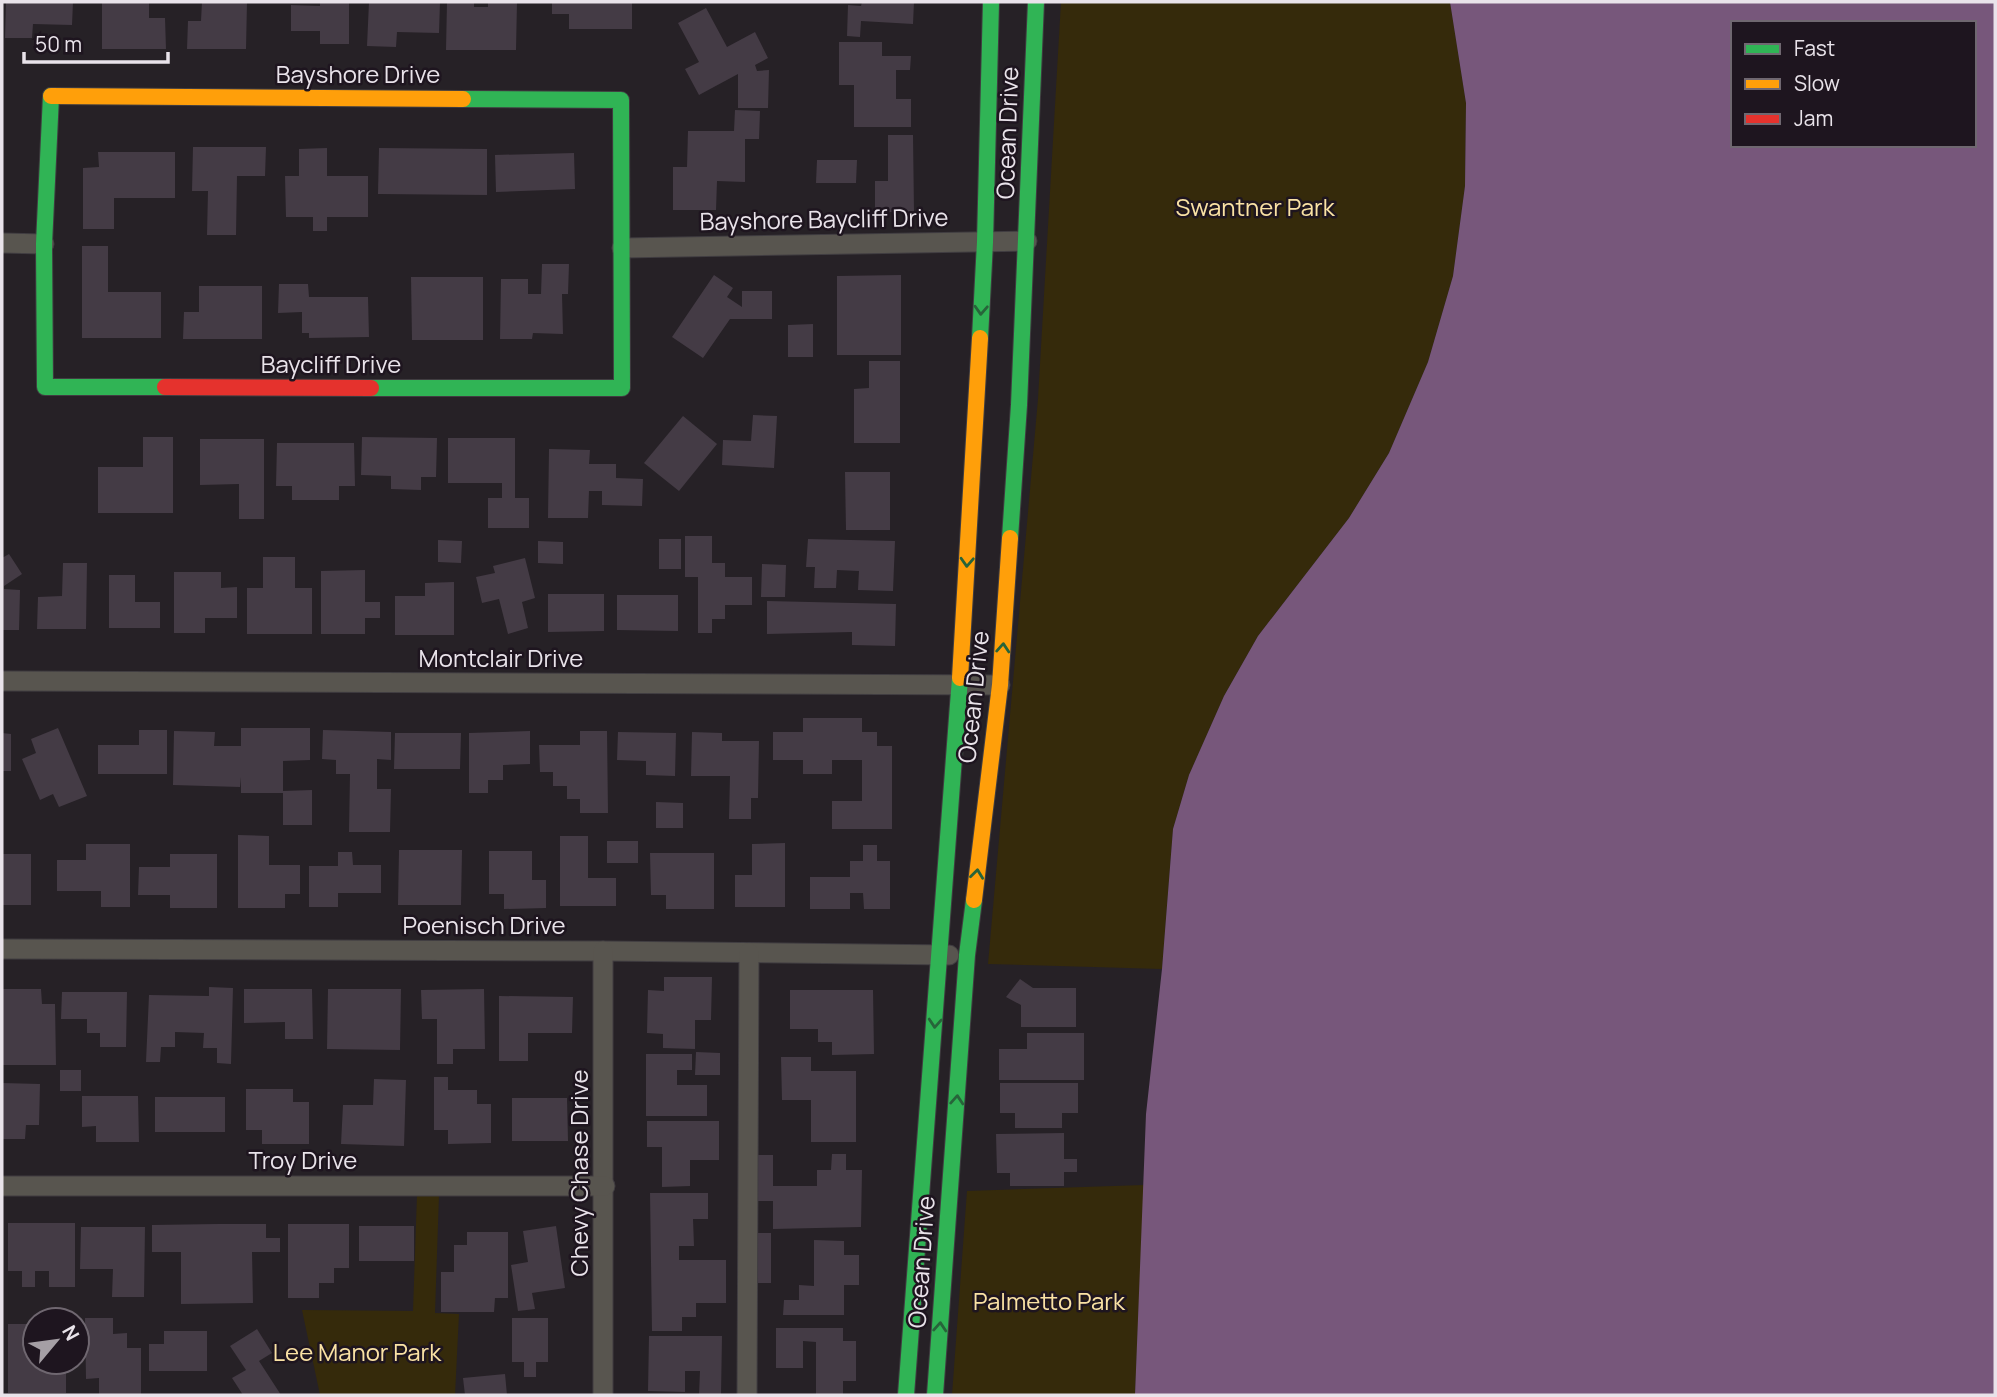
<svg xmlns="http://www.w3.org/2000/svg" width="1997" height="1397" font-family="Manrope,sans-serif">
	<rect width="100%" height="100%" fill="#262126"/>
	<g fill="#352a0b">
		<path d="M1061,2H1450L1466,103L1465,186L1453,276L1428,362L1389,453L1349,518L1258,636L1224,696L1189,775L1173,829L1162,969L988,964L1038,399Z"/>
		<path d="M1144,1185L1135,1395H952L967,1191Z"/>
		<path d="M417,1195H439L435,1313L459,1314L455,1395H320L302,1310L413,1311Z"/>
	</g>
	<path fill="#77577b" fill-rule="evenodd" d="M1450,2H1995V1395H1135L1146,1114L1162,969L1173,829L1189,775L1224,696L1258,636L1349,518L1389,453L1428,362L1453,276L1465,186L1466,103ZM1733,23H1974V145H1733Z"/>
	<g fill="#443b45">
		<path d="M6,2H73L72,25L33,24L32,38H5Z"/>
		<path d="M102,2H149V18H165L166,49H102Z"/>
		<path d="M202,2H247L246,49H187L188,21H201Z"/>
		<path d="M320,2H349V44H320V31H291V5L320,6Z"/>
		<path d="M369,2H440L439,33L397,32L396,47L367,46Z"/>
		<path d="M447,2H474V7H488V2H517L516,50H446Z"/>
		<path d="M552,2H632V29H569V14H552Z"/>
		<path d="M862,2H914L913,24L861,21L860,37L847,36L848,5L861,6Z"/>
		<path d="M706,8L727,47L755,32L768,58L755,65L757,71L769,70L768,108H738V74L699,95L685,69L699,62L678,23Z"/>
		<path d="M839,42H882V56H911L910,70H896V99H911V127H854V85H839Z"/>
		<path d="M735,110L760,111L759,139H745V182L717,181L716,210H673V167H687L688,131H734Z"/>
		<path d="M888,135H913L914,212H875V181H888Z"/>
		<path d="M193,147H266L265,176H237L236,235H207L208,191H192Z"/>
		<path d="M327,148V176H368V217H327V231H313V217H286L285,176H299V149Z"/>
		<path d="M379,148L487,149V195L378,194Z"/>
		<path d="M98,152H175V198H114V229H83V168L99,167Z"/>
		<path d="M574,153L575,189L496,192L495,155Z"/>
		<path d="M817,160H857L856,183H816Z"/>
		<path d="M82,246H108V292H161V338H82Z"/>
		<path d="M542,264H569L568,294H562L563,334L533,333L532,339H500L501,279H528V294H541Z"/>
		<path d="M714,275L733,288L727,297L742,307V291H772V319H730L703,358L672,337Z"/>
		<path d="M901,275V355H837V276Z"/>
		<path d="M411,277H483V340H412Z"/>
		<path d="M279,284H308L309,297H368L369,337L309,338V333H302V312L278,313Z"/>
		<path d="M199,286H262V339H183L184,312H199Z"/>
		<path d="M813,324V357H788V325Z"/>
		<path d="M869,361H900V443H854V389L869,388Z"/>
		<path d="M753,415L777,416L774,468L722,465L723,440L751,441Z"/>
		<path d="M683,416L717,444L679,491L644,463Z"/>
		<path d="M143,437H173V513H98V467H143Z"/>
		<path d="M362,437L437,438L436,477H421V490L391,489V476L361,475Z"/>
		<path d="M448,438H515V498H529V528H488V498H502V483H448Z"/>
		<path d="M200,439H264V519H239V484L200,485Z"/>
		<path d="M277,443H354L355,486H339V500H292V486H276Z"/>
		<path d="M549,449L590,450L589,464H616V478L643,479L642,506L602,505V491H589L588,518H548Z"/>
		<path d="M845,472H890V530H846Z"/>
		<path d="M685,536H712V563H725V577H752V605H725V619H712V633H698V577H685Z"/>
		<rect x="659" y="539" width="22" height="30"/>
		<path d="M808,539L895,541L893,591L858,590L859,571L837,570L836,588H814L815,567H806Z"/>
		<path d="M438,540L462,541L461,563L438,562Z"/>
		<path d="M538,541L563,542V564L538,563Z"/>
		<path d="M9,554L22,574L4,586V589L20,590L19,630H2V558Z"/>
		<path d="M263,557H295V588H312V634H247V588H263Z"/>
		<path d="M525,558L535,598L522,602L528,628L508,634L499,599L482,603L476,577L495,573L493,566Z"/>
		<path d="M63,563H87L86,629H37L38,597L62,596Z"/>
		<path d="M762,564L786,565L785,597H761Z"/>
		<path d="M365,570V602H380V618H365V634H321V571Z"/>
		<path d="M174,572H221V588L237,587V618H205V633H174Z"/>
		<path d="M109,575H135V602H160V628H109Z"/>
		<path d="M454,582V635H395V596H425V583Z"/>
		<path d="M548,594H604V631L548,632Z"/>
		<path d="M617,595H678V631L617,630Z"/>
		<path d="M767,601L896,604L895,646L852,645V632L767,634Z"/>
		<path d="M803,718H862V732H877V746H892V829H832V801H862V760H832V774H803V760H773V732H803Z"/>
		<path d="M58,728L87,796L59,807L53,794L40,800L22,759L36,753L31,739Z"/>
		<path d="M241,728H310V760L283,761V793H241V777L240,787L173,785L174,731L215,732L214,746H241Z"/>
		<path d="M139,730H167V774H98V745H139Z"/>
		<path d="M323,730L391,732V760L377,759V789H391L390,832H349L350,774H336V760L322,759Z"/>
		<path d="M530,731V764L503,765V780H488V793H469V733Z"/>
		<path d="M580,731H607L608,813H580V799H567V786H553V772H540L539,745H580Z"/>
		<path d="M618,732L676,733L675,776L646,775V761L617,760Z"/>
		<path d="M692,732L722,733V741H759L758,798H751V819H729L730,776H691Z"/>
		<path d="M2,733L11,734V771H2Z"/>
		<path d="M395,733H461L460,769H394Z"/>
		<path d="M312,790V825H283V791Z"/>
		<path d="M656,802L683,803V828H656Z"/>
		<path d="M238,835L269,836V865H300V894H285V908H238Z"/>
		<path d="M560,836H588V878H616V906H560Z"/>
		<rect x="607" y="841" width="31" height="22"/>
		<path d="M785,843V907H735V875H752V844Z"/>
		<path d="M86,844H130V907H101V891H57V860H86Z"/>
		<path d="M863,845H877V861H890V909H864L863,893H850V909H810V877H850V861H863Z"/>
		<path d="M399,850H462L461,905H398Z"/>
		<path d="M489,851H532V880H546V908L504,909V894H489Z"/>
		<path d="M338,852H352L353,865H381V893H338V907H309V866H338Z"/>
		<path d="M650,853H714V909H666V895H651Z"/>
		<rect x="2" y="854" width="29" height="51"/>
		<path d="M170,854H217V908H170V895H138L139,867H170Z"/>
		<path d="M664,977H712L711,1020H695V1049L663,1048V1034L647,1033L648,990L664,991Z"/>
		<path d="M1020,979L1033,988H1076V1027H1021V1005L1006,997Z"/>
		<path d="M209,987L233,988L231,1064L217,1063V1048H203L204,1033L175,1032V1047H161L160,1062H146L149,995L209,996Z"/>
		<path d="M2,989H41L42,1004H55L56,1065H2Z"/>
		<path d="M244,989H312L313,1039H285V1022L244,1023Z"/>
		<path d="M328,989H401L400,1050L327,1049Z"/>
		<path d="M484,989L485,1049H453V1064H437V1019H422L421,990Z"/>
		<path d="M790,990H873L874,1054L832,1055V1042H818V1029H790Z"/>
		<path d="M62,992H127L126,1047H100V1033H87V1019H61Z"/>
		<path d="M499,996L573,997L572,1033H528V1061H499Z"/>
		<path d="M1027,1033H1084V1080H999V1049H1027Z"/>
		<path d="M696,1052L720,1053V1075H695Z"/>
		<path d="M646,1054H692V1070H677V1085H707V1116H646Z"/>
		<path d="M781,1057H811V1071H856V1142H811V1100H782Z"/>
		<rect x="60" y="1070" width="21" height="21"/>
		<path d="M434,1077H448V1090H477V1104H491V1143L448,1144V1130H434Z"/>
		<path d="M374,1079L406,1080L404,1146L341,1144L343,1105H373Z"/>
		<path d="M2,1083L40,1084L39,1125H26L25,1139H2Z"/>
		<path d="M1000,1083H1078V1113H1062V1128H1015V1113H1000Z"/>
		<path d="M246,1089H293V1102H309V1144H262V1130H246Z"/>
		<path d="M82,1096H138L139,1142H96V1126L82,1127Z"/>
		<rect x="155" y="1097" width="70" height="35"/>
		<path d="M512,1098H567L568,1141H512Z"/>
		<path d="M647,1121H719V1160H690V1186L662,1187V1147H647Z"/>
		<path d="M1064,1133V1159H1077V1172H1064V1186H1010V1173H997L996,1134Z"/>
		<path d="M832,1154H846V1170H862L861,1227L773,1229V1201H758V1155H773V1186H817V1170H831Z"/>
		<path d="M650,1193H708V1219H693L694,1246H679V1260H726V1303H696V1317H682V1331H652Z"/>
		<path d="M8,1223H75V1287H49V1271H35V1287H22V1271H8Z"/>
		<path d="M218,1224H266V1238H280V1252H252L253,1303L181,1304V1252H152V1225Z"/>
		<path d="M288,1224H349V1268H334V1283H319V1298H288Z"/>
		<rect x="359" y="1226" width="55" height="35"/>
		<path d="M556,1226L565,1288L532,1293L535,1309L518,1311L511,1265L528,1262L523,1231Z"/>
		<path d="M81,1227H145L144,1297H112L113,1269H80Z"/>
		<path d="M467,1232H508V1298H495L494,1312H441V1272H454V1245H467Z"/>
		<rect x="758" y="1233" width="13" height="50"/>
		<path d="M814,1240L844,1241V1255H859V1285H844V1315H783L784,1300H799V1285L814,1286Z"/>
		<path d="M85,1318H113V1334L127,1333V1348H141V1394H99V1378L86,1379Z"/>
		<path d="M512,1318H548V1362H536V1377H524V1362H512Z"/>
		<path d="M8,1324H35V1362H66V1393H8Z"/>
		<path d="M776,1328H843V1341H856V1381H843V1394H816V1342L803,1341V1368H776Z"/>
		<path d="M257,1329L272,1353L259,1361L281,1395H243L232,1378L246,1370L230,1346Z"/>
		<path d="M164,1331H207V1371H149V1344H164Z"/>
		<path d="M649,1336H722L721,1395H699L700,1371H685V1392L648,1391Z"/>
		<path d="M505,1374L507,1395H465L463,1378Z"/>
	</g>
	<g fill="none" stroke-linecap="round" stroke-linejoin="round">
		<defs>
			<g id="street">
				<path d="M2,243L44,244"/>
				<path d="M622,248L1027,241"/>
				<path d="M2,681L1000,685"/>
				<path d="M2,949L603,951L949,955"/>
				<path d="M603,951V1395"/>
				<path d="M2,1186H605"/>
				<path d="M747,1395L749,953"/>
			</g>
			<g id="fast">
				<path d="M51,96L44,244L45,387H165"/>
				<path d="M980,338L985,242L991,2"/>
				<path d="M371,388H622L621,100L463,99"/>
				<path d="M1010,538L1019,405L1036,2"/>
				<path d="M906,1395L960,678"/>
				<path d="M935,1395L967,955L974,900"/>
			</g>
			<g id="slow">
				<path d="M51,96L463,99"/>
				<path d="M960,678L980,338"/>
				<path d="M974,900L1000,685L1010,538"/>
			</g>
			<path id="jam" d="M165,387L371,388"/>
		</defs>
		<use href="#street" stroke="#403d41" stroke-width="21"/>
		<use href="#fast" stroke="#403d41" stroke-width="18"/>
		<use href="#slow" stroke="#403d41" stroke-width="18"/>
		<use href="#jam" stroke="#403d41" stroke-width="18"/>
		<use href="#street" stroke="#58554f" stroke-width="19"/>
		<use href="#fast" stroke="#30b455" stroke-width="16"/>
		<use href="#slow" stroke="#ff9f0a" stroke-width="16"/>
		<use href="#jam" stroke="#e5322d" stroke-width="16"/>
	</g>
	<defs><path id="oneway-chevron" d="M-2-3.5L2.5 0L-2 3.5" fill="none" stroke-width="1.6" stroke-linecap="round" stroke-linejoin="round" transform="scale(1.75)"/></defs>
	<g stroke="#27643a">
		<use href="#oneway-chevron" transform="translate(981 310) rotate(93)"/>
		<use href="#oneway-chevron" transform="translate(967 562) rotate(93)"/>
		<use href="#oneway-chevron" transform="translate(1003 648) rotate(-86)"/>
		<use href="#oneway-chevron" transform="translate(977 874) rotate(-83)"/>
		<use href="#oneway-chevron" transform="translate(935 1023) rotate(94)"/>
		<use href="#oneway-chevron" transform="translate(957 1100) rotate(-86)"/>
		<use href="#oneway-chevron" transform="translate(940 1327) rotate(-86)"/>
	</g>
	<g text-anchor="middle" stroke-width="5" stroke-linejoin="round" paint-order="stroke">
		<g font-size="24" fill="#e9e3ea" stroke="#1e151f">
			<text x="358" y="83">Bayshore Drive</text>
			<text transform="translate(1008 133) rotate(-88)" y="8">Ocean Drive</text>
			<text transform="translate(824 220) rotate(-1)" y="8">Bayshore Baycliff Drive</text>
			<text x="331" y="373">Baycliff Drive</text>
			<text x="501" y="667">Montclair Drive</text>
			<text transform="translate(974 697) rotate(-84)" y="8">Ocean Drive</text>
			<text x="484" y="934">Poenisch Drive</text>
			<text x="303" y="1169">Troy Drive</text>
			<text transform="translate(580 1173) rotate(-90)" y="8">Chevy Chase Drive</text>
			<text transform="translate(922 1262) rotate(-86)" y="8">Ocean Drive</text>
		</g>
		<g font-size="24" fill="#fae2a4" stroke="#1e151f">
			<text x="1255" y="216">Swantner Park</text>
			<text x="1049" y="1310">Palmetto Park</text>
			<text x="357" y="1361">Lee Manor Park</text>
		</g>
	</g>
	<rect width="1997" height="1397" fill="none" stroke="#e9e3ea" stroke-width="7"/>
	<rect x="1731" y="21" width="245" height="126" fill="#1e151f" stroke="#6f6770" stroke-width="2"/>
	<rect x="1745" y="44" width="35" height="10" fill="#30b455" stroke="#6f6770" stroke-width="2"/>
	<text x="1794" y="56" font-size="21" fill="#e9e3ea">Fast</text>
	<rect x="1745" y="79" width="35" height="10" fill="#ff9f0a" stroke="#6f6770" stroke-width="2"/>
	<text x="1794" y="91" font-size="21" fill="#e9e3ea">Slow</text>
	<rect x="1745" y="114" width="35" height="10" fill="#e5322d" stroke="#6f6770" stroke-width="2"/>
	<text x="1794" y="126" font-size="21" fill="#e9e3ea">Jam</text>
	<g transform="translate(56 1341) rotate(61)"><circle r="33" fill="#1e151f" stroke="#6f6770" stroke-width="2"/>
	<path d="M0-5L12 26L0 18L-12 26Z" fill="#a59fa5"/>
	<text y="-10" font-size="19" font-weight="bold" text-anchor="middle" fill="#e9e3ea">N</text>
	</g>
	<path d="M24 52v10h144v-10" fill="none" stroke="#e9e3ea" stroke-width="3.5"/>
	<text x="35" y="52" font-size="21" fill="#e9e3ea" stroke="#1e151f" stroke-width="5" paint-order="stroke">50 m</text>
</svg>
